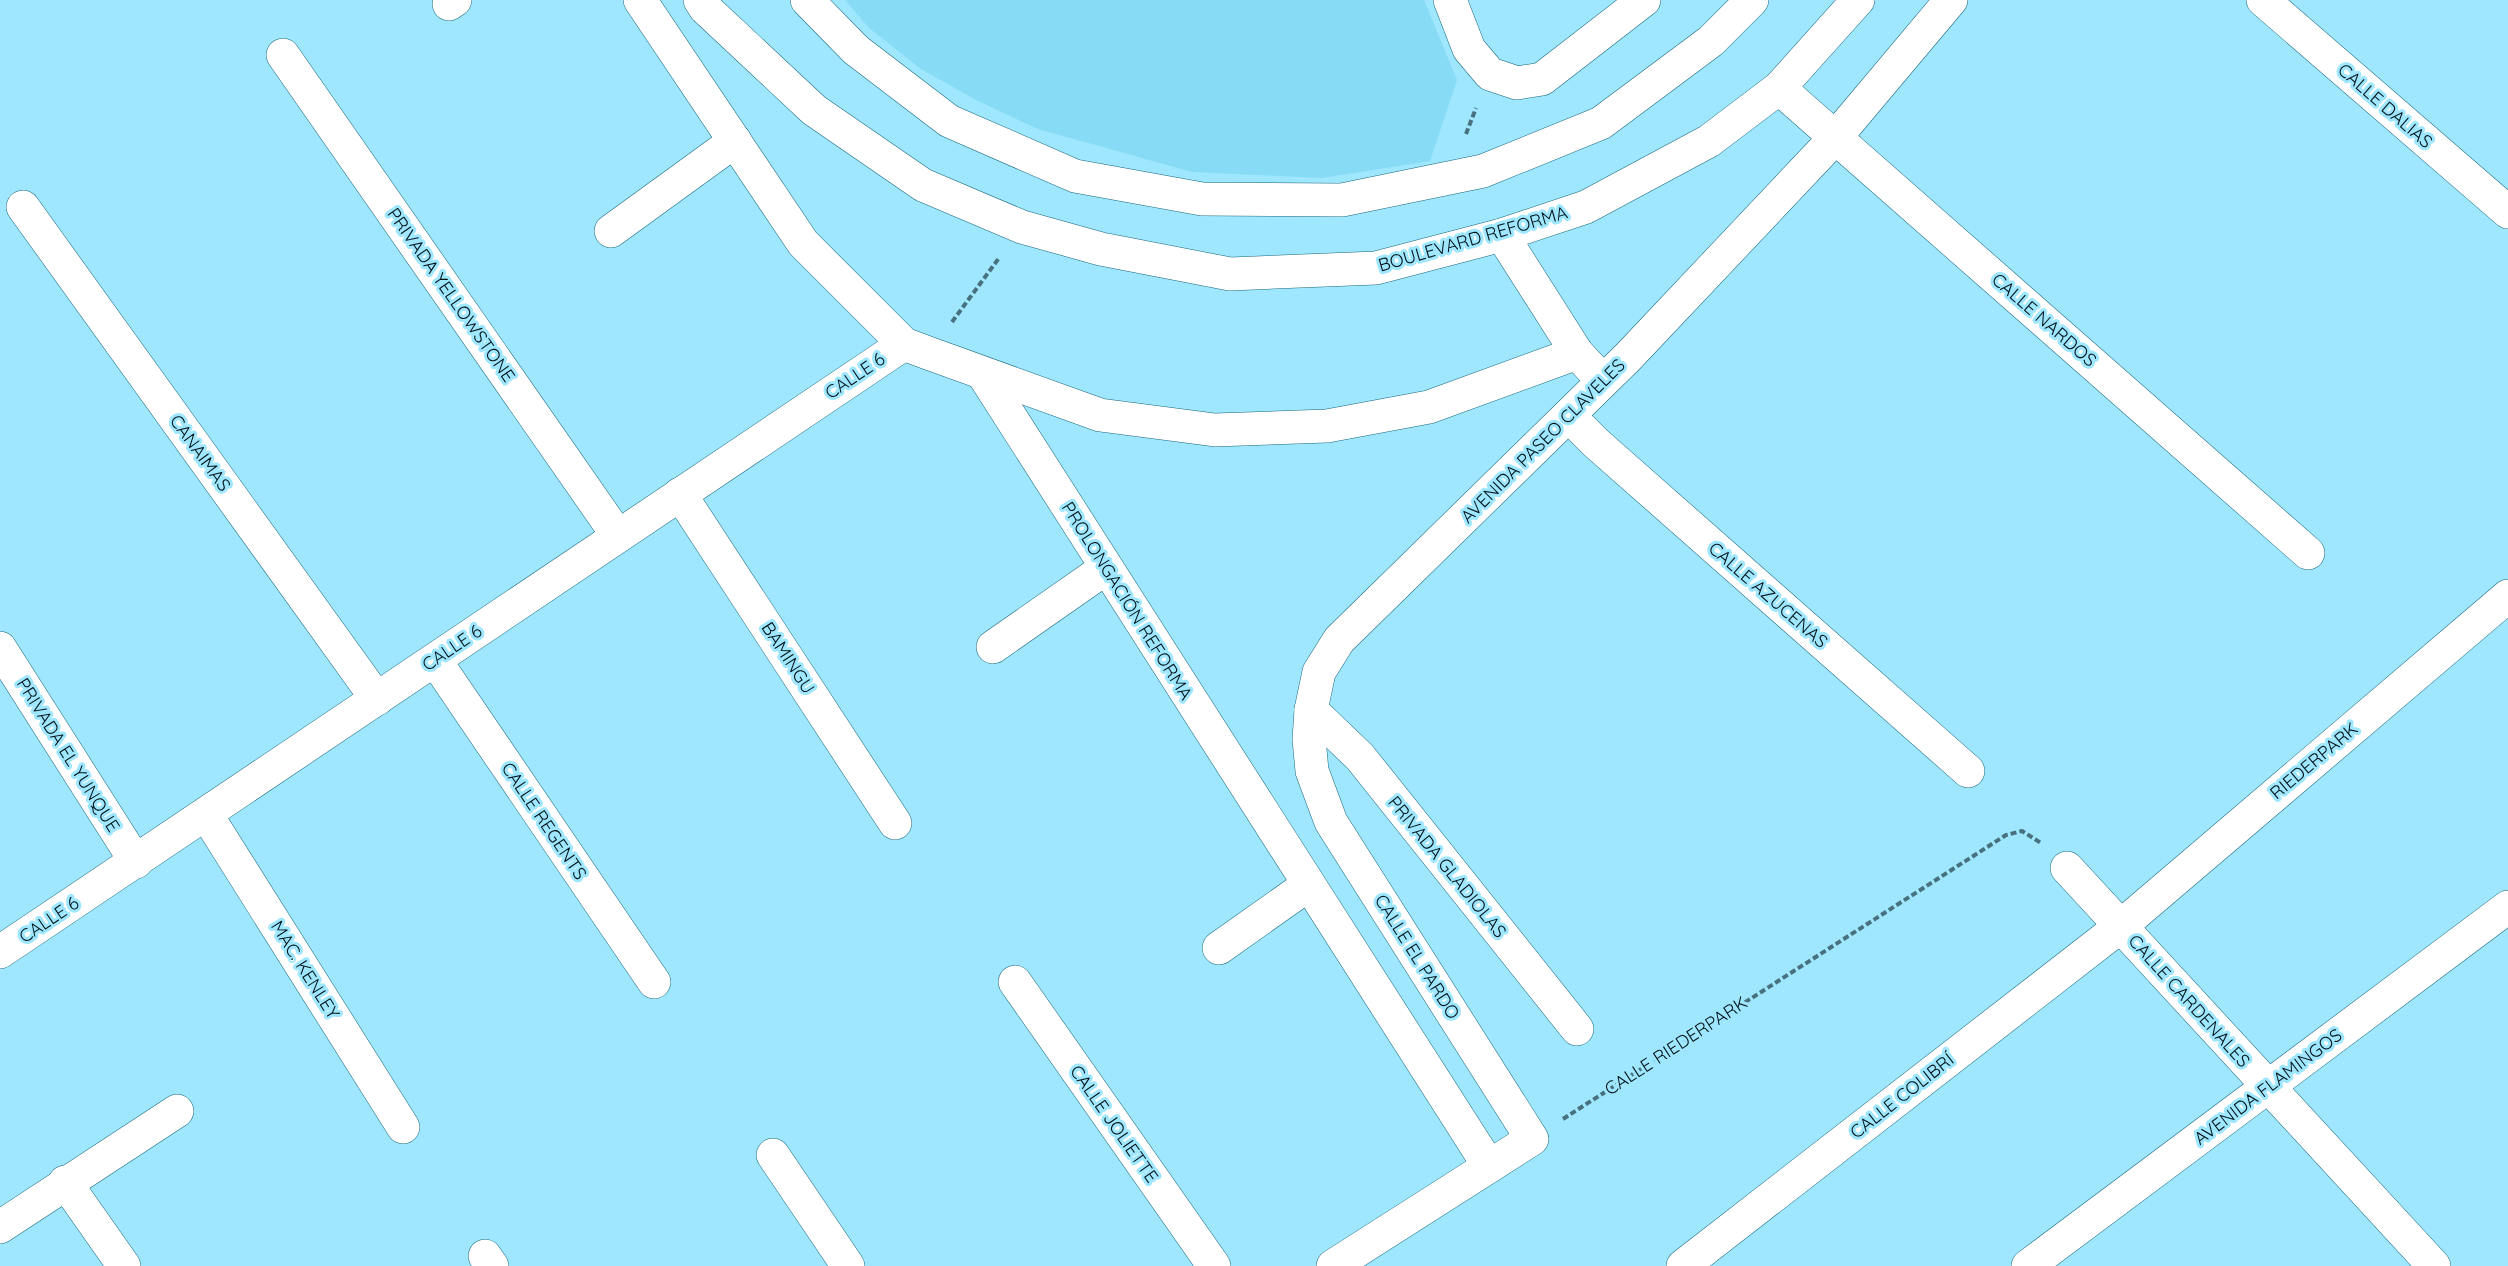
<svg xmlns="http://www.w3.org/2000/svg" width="2508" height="1266" font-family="Quicksand,sans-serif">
	<rect width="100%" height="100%" fill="#9ee7fe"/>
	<path fill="#88dbf4" d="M845,0H1424L1457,80L1430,161L1322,178L1192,172L1038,129L976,100L921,69L869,28Z"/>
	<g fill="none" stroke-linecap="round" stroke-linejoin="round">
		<defs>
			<g id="minor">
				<path d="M640,0L803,243L904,344L928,353L1100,415L1215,430L1327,426L1429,407L1577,353L1603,381"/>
				<path d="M1450,0L1469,49L1490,74L1517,83L1542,79L1644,0"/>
				<path d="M2263,0L2508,212"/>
				<path d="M449,4L455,0"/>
				<path d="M283,55L618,536"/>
				<path d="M1779,88L2308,553"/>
				<path d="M23,207L377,699"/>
				<path d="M611,231L735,141"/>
				<path d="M1502,235L1577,353"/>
				<path d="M983,374L1489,1166"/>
				<path d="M1570,417L1596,443L1968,771"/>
				<path d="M680,494L895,823"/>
				<path d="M993,647L1106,568"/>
				<path d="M0,648L136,862"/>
				<path d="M435,660L654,982"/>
				<path d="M1311,710L1360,757L1577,1029"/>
				<path d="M206,814L403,1127"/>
				<path d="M2067,868L2434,1266"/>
				<path d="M1219,948L1308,885"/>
				<path d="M0,952L904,344"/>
				<path d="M1015,982L1214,1266"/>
				<path d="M773,1155L848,1266"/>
				<path d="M65,1182L124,1266"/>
				<path d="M0,1227L177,1111"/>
				<path d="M485,1256L492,1266"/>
				<path d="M1333,1266L1532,1139L1331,822L1312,771L1309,739L1311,710L1319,672L1339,640L1628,357L1835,138L1951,0"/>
				<path d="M1683,1266L2121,926L2508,596"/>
				<path d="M2028,1266L2508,907"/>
			</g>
			<g id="major">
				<path d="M700,0L705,8L814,110L923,185L1022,227L1101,249L1230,274L1376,268L1502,235L1586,207L1709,141L1779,88L1858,0"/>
				<path d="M807,0L856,50L949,121L1075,176L1202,199L1342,200L1483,171L1601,123L1711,41L1752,0"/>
			</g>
		</defs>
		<use href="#minor" stroke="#19687c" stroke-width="34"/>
		<use href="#major" stroke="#19687c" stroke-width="34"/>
		<g stroke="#47717f" stroke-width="4" stroke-dasharray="6 3" stroke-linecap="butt">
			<path d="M1466,134L1476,108"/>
			<path d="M952,322L999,258"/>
			<path d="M1563,1119L2006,835L2022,831L2041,843"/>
		</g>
		<use href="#minor" stroke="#fff" stroke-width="33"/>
		<use href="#major" stroke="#fff" stroke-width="33"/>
	</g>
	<g text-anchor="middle" stroke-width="6" stroke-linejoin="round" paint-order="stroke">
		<g font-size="18" fill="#001017" stroke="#9ee7fe">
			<text transform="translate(2385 106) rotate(41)" y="6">CALLE DALIAS</text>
			<text transform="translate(1473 239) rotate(-16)" y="6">BOULEVARD REFORMA</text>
			<text transform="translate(451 295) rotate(55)" y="6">PRIVADA YELLOWSTONE</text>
			<text transform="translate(2044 320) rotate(41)" y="6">CALLE NARDOS</text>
			<text transform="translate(855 376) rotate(-34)" y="6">CALLE 6</text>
			<text transform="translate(1543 441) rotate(-45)" y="6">AVENIDA PASEO CLAVELES</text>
			<text transform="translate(200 453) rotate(54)" y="6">CANAIMAS</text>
			<text transform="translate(1768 595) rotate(41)" y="6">CALLE AZUCENAS</text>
			<text transform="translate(1127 601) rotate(58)" y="6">PROLONGACIÓN REFORMA</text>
			<text transform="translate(452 648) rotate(-34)" y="6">CALLE 6</text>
			<text transform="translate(788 658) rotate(57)" y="6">BAMINGU</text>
			<text transform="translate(68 755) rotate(58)" y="6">PRIVADA EL YUNQUE</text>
			<text transform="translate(2314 761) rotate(-40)" y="6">RIEDERPARK</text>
			<text transform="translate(544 821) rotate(56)" y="6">CALLE REGENTS</text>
			<text transform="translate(1447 867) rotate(51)" y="6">PRIVADA GLADIOLAS</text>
			<text transform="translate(49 920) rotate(-34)" y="6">CALLE 6</text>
			<text transform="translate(1417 957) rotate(58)" y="6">CALLE EL PARDO</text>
			<text transform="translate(305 970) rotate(58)" y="6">MAC. KENLEY</text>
			<text transform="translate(2189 1001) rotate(48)" y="6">CALLE CARDENALES</text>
			<text transform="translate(1676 1046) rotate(-33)" y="6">CALLE RIEDERPARK</text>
			<text transform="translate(2268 1087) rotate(-37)" y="6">AVENIDA FLAMINGOS</text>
			<text transform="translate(1902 1096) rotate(-38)" y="6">CALLE COLIBRÍ</text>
			<text transform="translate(1114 1124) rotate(55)" y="6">CALLE JOLIETTE</text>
		</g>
	</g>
</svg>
